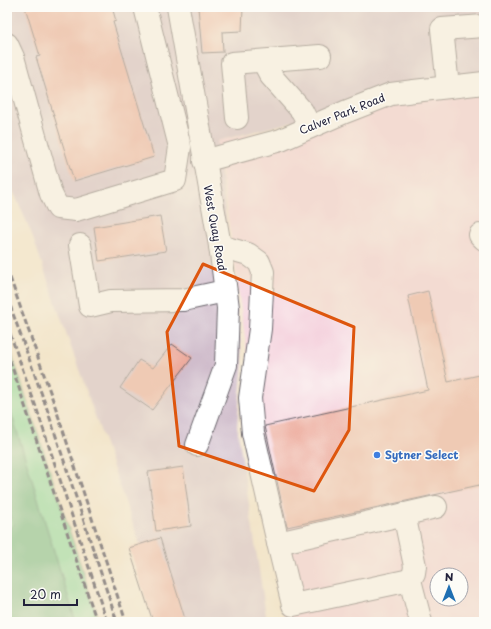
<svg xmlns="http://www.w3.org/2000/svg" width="491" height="629" font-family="'Playpen Sans',sans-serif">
	<rect width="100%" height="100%" fill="#fdfcf7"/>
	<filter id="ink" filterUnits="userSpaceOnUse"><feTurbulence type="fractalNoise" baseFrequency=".025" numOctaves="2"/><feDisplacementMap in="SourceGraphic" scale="8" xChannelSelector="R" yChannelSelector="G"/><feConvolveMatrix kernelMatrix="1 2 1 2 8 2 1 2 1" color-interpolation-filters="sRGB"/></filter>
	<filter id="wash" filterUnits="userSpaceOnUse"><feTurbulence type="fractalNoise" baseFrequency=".012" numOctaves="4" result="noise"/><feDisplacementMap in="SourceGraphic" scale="16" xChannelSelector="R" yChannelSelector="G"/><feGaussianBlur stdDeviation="0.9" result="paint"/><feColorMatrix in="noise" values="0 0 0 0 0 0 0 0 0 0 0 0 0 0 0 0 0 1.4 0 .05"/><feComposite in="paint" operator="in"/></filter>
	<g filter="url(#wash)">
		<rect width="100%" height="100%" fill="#f3e5cb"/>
		<path fill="#f4cfdc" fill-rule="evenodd" d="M484,94V622H282L285,617L217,141L434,97ZM437,575H461V599H437Z"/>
		<path fill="#d0bdcc" d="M7,7H484V80L348,102L288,123L217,141L243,363L237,426L267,622H167L31,232L7,177Z"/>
		<path fill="#87dda0" stroke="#54806e" d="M7,339L99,622H7Z"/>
		<path fill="#6dbc86" stroke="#486f60" d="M7,399L76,622H7V530L14,525L7,511Z"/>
		<g id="blocks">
			<g fill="#eca89a">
				<path d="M25,7H112L116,21L113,22L154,157L74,181L36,57L40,56Z"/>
				<path d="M198,7H243L242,31L222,32L223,52L202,53Z"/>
				<path d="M160,216L166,251L99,261L94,227Z"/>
				<path d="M428,291L448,382L484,374V484L287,527L265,426L428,390L408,296Z"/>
				<path d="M172,344L192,358L152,410L120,388L139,360L153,368Z"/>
				<path d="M183,467L191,526L156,531L148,472Z"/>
				<path d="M160,538L186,622H153L129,548Z"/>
			</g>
		</g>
	</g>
	<g filter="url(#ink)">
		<use href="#blocks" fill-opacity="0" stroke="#6b666d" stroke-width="1"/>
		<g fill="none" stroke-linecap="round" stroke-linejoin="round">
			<defs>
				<g id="minor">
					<path d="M178,7L220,246L228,308L226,365L197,445"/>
					<path d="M7,44L13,57L51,194L58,208L76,210L175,180L180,147L145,7"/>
					<path d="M263,61L271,76L302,111L310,127"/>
					<path d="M448,87L442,29L484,26"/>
					<path d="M237,118L232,63L320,56"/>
					<path d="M204,161L281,140L345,112L391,94L414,91L484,83"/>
					<path d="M480,235L484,239"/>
					<path d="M80,245L90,306L111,301L183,300L225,291"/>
					<path d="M220,246L248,254L259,262L263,272L260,329L250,398L253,433L278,543L436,507"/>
					<path d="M404,514L415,566L414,573L410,580L421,622"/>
					<path d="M278,543L293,605L410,580"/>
				</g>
			</defs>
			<use href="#minor" stroke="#6b666d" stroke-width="24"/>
			<use href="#minor" stroke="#fff" stroke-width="22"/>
			<g stroke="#22223b" stroke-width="3" stroke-dasharray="6 3" stroke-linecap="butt">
				<path d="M7,269L55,406L126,622"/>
				<path d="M7,297L47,409L117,622"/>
				<path d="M7,325L37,410L107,622"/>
				<path d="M7,352L97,622"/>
			</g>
		</g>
	</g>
	<path d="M0 0H491V629H0ZM203,264L354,327L349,430L314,491L179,446L167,332Z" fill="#f3e5cb" fill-opacity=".55" fill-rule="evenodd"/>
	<path fill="none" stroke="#de560e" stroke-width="3" stroke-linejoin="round" d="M203,264L354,327L349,430L314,491L179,446L167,332Z"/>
	<circle fill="#3f7fe0" stroke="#fdfcf7" stroke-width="1.5" cx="377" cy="455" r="4"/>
	<g text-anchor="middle" stroke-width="3" stroke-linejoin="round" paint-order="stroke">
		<g font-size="11" fill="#22223b" stroke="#fdfcf7">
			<text transform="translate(342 114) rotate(-22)" y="4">Calver Park Road</text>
			<text transform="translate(215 228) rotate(80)" y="4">West Quay Road</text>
		</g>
		<g font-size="11" font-weight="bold" fill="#366cbe" stroke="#fdfcf7" text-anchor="start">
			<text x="385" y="459">Sytner Select</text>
		</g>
	</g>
	<rect width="491" height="629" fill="none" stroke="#fdfcf7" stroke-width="24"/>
	<g transform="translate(449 587)"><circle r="19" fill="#fdfcf7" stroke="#a5a5ac"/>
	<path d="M0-3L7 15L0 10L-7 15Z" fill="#1f6fb2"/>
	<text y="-6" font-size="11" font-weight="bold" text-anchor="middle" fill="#22223b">N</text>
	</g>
	<path d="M24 599v6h53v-6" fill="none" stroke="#22223b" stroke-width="2"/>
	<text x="30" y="599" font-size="12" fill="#22223b" stroke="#fdfcf7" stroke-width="3" paint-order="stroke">20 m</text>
</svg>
